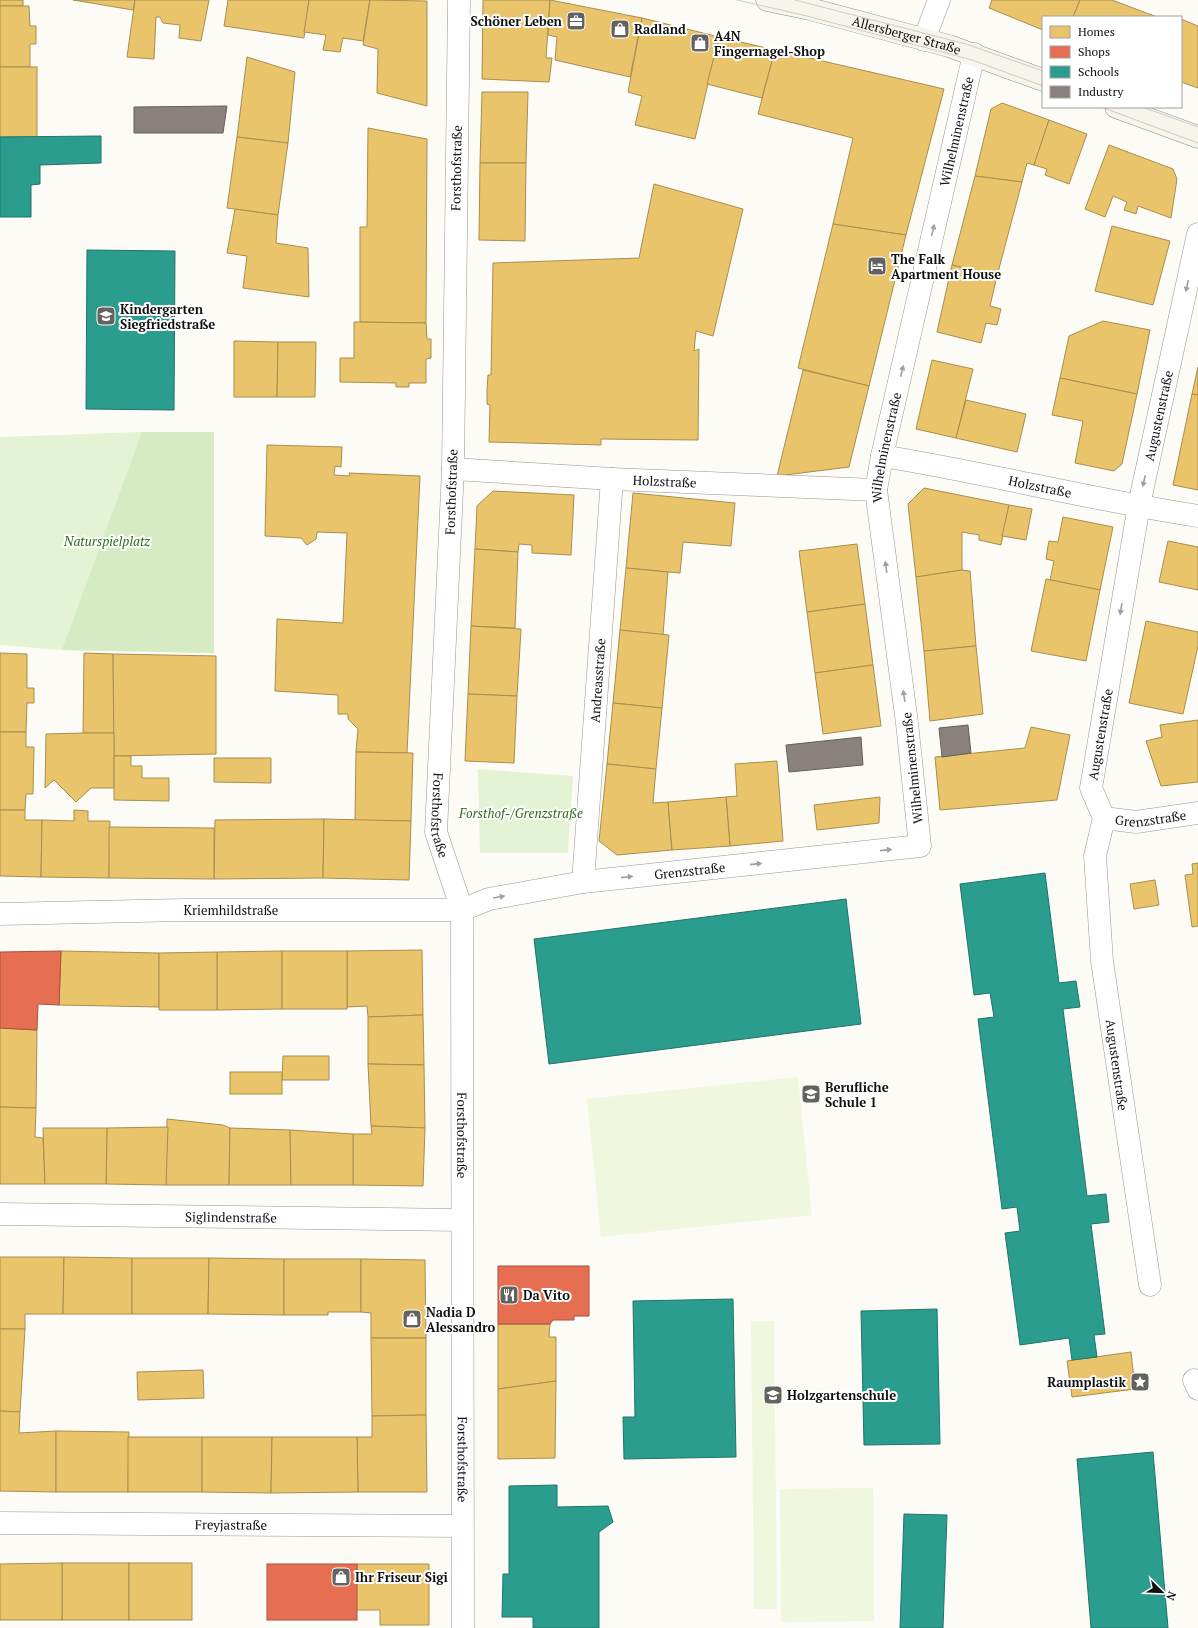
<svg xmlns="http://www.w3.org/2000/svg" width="1198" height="1628" font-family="'PT Serif',serif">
	<rect width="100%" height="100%" fill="#fcfbf6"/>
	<g fill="#e5f3d5">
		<path d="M142,432H214V653L62,650L0,645V437Z"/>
		<path d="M478,769L573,776L568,853H480Z"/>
	</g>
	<path fill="#d6ebc3" d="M142,432H214V653L62,650Z"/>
	<g fill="#eff7df">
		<path d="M798,1077L812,1215L601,1237L587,1099Z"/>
		<path d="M751,1321H774L777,1609H754Z"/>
		<path d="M873,1488L874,1621L781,1622L780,1489Z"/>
	</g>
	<g fill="#e9c46a" stroke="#a88e4f">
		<rect x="0" y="0" width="23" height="6"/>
		<path d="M73,0H135L133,10Z"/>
		<path d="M135,0H209L201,41L179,38L180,25L163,23L160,17H156L154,59L127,57Z"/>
		<path d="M228,0H309L304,38L224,26Z"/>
		<path d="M309,0H370L363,41L343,38L340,52L323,50L326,35L304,32Z"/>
		<path d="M370,0L427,1V106L377,93L378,49L363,45Z"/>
		<path d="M483,0H550L546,58H552L549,82L482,79Z"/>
		<path d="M550,0L642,18L630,77L555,60L557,37L548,35Z"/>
		<path d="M992,0H1080L1073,17H1043V30L989,8Z"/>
		<path d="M1080,0H1112L1157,17H1073Z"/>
		<path d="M0,6H29L30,26H36V44H30V67H0Z"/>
		<path d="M642,18L719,37L695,139L635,125L642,96L628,92Z"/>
		<path d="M1181,19L1198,26V88L1181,82Z"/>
		<path d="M719,37L775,50L762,98L707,84Z"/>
		<path d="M775,50L944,89L906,235L833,224L853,138L758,114Z"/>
		<path d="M247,57L295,72L288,143L237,137Z"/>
		<rect x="0" y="67" width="37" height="70"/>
		<path d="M482,92H528L526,163H480Z"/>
		<path d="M1002,103L1049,120L1034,165L1027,163L1022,182L975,176L991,109Z"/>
		<path d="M1049,120L1087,134L1069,184L1045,175L1047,169L1034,165Z"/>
		<path d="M368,128L427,139L426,323L360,322V227H367Z"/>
		<path d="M237,137L288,143L278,215L227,208Z"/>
		<path d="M1109,145L1173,169L1177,179L1171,218L1138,206L1136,214L1124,210L1127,202L1113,196L1105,217L1085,209Z"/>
		<path d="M480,163H526L525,241L479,240Z"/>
		<path d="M975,176L1022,182L997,276L952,265Z"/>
		<path d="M654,184L743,209L713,336L696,331L694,351L699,349L698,440L601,439V445L489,442L490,405L487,404V390L488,375H491L493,263L639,258Z"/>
		<path d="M235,209L278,215L276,243L308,248L309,297L243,288L247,256L227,253Z"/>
		<path d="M833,224L906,235L869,386L798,368Z"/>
		<path d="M1112,226L1170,241L1153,305L1095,291Z"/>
		<path d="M952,265L997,276L990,306L1001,309L997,325L986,323L981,343L937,332Z"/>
		<path d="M1103,321L1150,330L1137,394L1060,378L1069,336Z"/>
		<path d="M354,322L426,323L427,339H431V358L426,359V383H409V387H396V383L340,382V358H354Z"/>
		<path d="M234,341L278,342L277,397H234Z"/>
		<path d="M278,342H316L315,397H277Z"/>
		<path d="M932,360L973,369L956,438L916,429Z"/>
		<path d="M1198,367V395L1192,394Z"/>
		<path d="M803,370L869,386L849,467L777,476Z"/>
		<path d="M1060,378L1137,394L1122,464L1114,471L1075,463L1083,421L1052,415Z"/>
		<path d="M1192,394L1198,395V490L1173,485Z"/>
		<path d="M966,400L1026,414L1017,452L956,438Z"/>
		<path d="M267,445L342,447L341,467L335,466L334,475L350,476L349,473L420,476L407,753L356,752L358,729L348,719V714H338V695L275,691L277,619L343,623L347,533L317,532L316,539L307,545L301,538L265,536Z"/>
		<path d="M924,488L1009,505L1001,545L979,540V535L962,532V570L916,577L908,504Z"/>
		<path d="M493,491L574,495L571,555L532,553V545L519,544L518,552L475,549L477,506Z"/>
		<path d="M633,493L735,503L731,546L683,542L680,573L626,568Z"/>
		<path d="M1009,505L1032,509L1026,540L1002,536Z"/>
		<path d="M1063,517L1113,527L1100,590L1050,580L1054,561L1046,559L1048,546L1049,541L1058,542Z"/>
		<path d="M1168,541L1198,547V590L1159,582Z"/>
		<path d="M857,544L865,604L807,612L799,551Z"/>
		<path d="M475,549L518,552L515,628L471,626Z"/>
		<path d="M626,568L668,572L663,635L620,630Z"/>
		<path d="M962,570L970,571L976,646L924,651L916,577Z"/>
		<path d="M1046,579L1100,590L1086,661L1031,651Z"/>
		<path d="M865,604L873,665L815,673L807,612Z"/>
		<path d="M1146,621L1198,632V646L1183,714L1129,703Z"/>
		<path d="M471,626L521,629L517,696L468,694Z"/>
		<path d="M620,630L669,635L662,708L613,703Z"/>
		<path d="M976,646L983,714L930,721L924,651Z"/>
		<path d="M0,653L27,654V688H34V703H27L26,732H0Z"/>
		<path d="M84,653L113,654L114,733H83Z"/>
		<path d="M113,654L216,656V754L114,756Z"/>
		<path d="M873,665L881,726L823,734L815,673Z"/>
		<path d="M468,694L517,696L514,763L465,761Z"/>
		<path d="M613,703L662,708L656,769L607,764Z"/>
		<path d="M1198,720V782L1161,786L1146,741L1162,737L1160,725Z"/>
		<path d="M1031,727L1070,735L1057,800L940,810L935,757L1025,748Z"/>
		<path d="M0,732H26V747H34L33,794H26L25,810H0Z"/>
		<path d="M83,733H114V788H91L76,802L54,780L45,788L46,734Z"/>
		<path d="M356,752L413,753L411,821H355Z"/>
		<path d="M114,756H131V766H142V778H169V801L114,800Z"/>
		<path d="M214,758H271V783L214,782Z"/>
		<path d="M777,761L783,841L730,846L726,797L737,796L735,764Z"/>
		<path d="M607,764L656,769L653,803L668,802L672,850L617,855L599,841Z"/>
		<path d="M726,797L730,846L672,850L668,802Z"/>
		<path d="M880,797L879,823L817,830L814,805Z"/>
		<path d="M0,810H25V820H42L41,877L0,876Z"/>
		<path d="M74,810L88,811V821H110L109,878L41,877L42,820L74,821Z"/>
		<path d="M324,819L323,878L214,879L215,820Z"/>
		<path d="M324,819L411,821L409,880L323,878Z"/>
		<path d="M109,827L214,828V879L109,878Z"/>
		<path d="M1198,863V926L1192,927L1185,875L1193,874L1192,864Z"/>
		<path d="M1155,880L1159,905L1134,909L1130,884Z"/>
		<path d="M422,950L423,1015L368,1017L367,1006L347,1007V951Z"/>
		<path d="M61,951L159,953V1007L59,1005Z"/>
		<path d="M282,951V1009L217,1010V952Z"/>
		<rect x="282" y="951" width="65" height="58"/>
		<path d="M217,952V1010H159V953Z"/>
		<path d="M423,1015L424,1065L368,1064V1017Z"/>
		<path d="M0,1028L37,1030L36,1108L0,1107Z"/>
		<path d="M283,1056H329V1080H282Z"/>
		<path d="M368,1064L424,1065L425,1128L371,1126Z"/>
		<rect x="230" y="1072" width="52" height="22"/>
		<path d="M0,1107L36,1108L35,1137L43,1138L45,1184H0Z"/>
		<path d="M167,1119L223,1125L230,1128L229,1185H166Z"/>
		<path d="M371,1126L425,1128L423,1186L353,1185V1134H372Z"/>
		<path d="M168,1127L166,1185L106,1184L107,1128Z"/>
		<path d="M43,1128H107L106,1184H45Z"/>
		<path d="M230,1128L290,1130L291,1185H229Z"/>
		<path d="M290,1130L353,1134V1185H291Z"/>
		<path d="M0,1257H64L63,1314H25V1329H0Z"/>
		<path d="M64,1257L132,1258V1314H63Z"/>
		<path d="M132,1258H209L208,1314H132Z"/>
		<path d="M209,1258L284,1259V1315L208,1314Z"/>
		<path d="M284,1259H361V1312H328V1315H284Z"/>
		<path d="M361,1259L425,1260L426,1338H371V1313L361,1312Z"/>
		<path d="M498,1324H550L549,1337H556V1381L498,1389Z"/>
		<path d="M0,1329H25L20,1412L0,1411Z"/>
		<path d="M371,1338H426V1415L372,1416Z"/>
		<path d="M1131,1352L1135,1389L1072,1397L1067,1361Z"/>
		<path d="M203,1370L204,1398L138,1400L137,1372Z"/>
		<path d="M556,1381L555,1458L498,1459V1389Z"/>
		<path d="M0,1411L20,1412L19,1433L56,1431V1492L0,1491Z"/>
		<path d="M426,1415L427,1492H358L357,1437H372V1416Z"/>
		<path d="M56,1431L129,1432L128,1492H56Z"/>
		<rect x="128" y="1437" width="74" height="55"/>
		<path d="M202,1437H272L271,1493L202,1492Z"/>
		<path d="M272,1437H357L358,1492L271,1493Z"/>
		<rect x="62" y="1563" width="67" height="57"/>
		<path d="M62,1563V1620H0V1564Z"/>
		<rect x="129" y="1563" width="63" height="57"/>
		<path d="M357,1564H429V1625H380V1610H356Z"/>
	</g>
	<g fill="#e76f51" stroke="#a6523e">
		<path d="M61,951L59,1005L38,1004L37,1030L0,1028V952Z"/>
		<path d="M498,1266H589V1316H574V1320H553L550,1324H498Z"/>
		<rect x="267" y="1564" width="90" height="56"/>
	</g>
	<g fill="#2a9d8f" stroke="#227369">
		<path d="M101,136V163L40,165V184L31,185V217H0V137Z"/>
		<path d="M87,250L175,251L174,410L86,409Z"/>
		<path d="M1045,873L1059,983L1076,981L1080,1007L1063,1009L1087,1196L1106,1194L1109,1222L1091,1224L1105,1334L1094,1335L1097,1357L1072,1360L1069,1338L1020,1345L1005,1233L1020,1231L1017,1207L1002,1209L978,1019L994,1017L990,993L974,995L960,884Z"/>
		<path d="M846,899L861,1024L549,1064L534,939Z"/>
		<path d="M733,1299L736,1457L624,1459L623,1417H635L633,1301Z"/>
		<path d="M937,1309L940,1444L864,1445L861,1311Z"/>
		<path d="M1153,1452L1168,1628H1091L1077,1459Z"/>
		<path d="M557,1485V1507L608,1506L613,1522L599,1532V1628H533V1617H502L503,1574H509V1486Z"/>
		<path d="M904,1514L947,1515L943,1628H900Z"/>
	</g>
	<g fill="#8a817c" stroke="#655f5c">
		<path d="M227,106L223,133H134V107Z"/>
		<path d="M968,725L971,753L942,757L939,728Z"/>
		<path d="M861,737L863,765L789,772L786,745Z"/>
	</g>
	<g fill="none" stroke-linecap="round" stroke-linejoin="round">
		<defs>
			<g id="pedestrian">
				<path id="s1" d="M882,456C988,473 1092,500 1198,516"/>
				<path id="s2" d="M453,469L612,479L876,490"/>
				<path id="s3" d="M583,882L612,479"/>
			</g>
			<g id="minor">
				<path id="s4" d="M459,0L453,469L436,832L462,910L463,1628"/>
				<path d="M924,40L939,0"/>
				<path id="s5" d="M1104,818L1136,822L1198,813"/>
				<path id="s6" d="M0,914L184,910H462L489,899L583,882L920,846L907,723L876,490L882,456L974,54"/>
				<path id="s7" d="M0,1214L462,1220"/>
				<path id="s8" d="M1150,1285L1102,961L1095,856L1104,818L1091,788L1139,505L1198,234"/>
				<path d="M1194,1380L1198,1389"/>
				<path id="s9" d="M0,1523L462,1526"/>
			</g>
			<g id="secondary">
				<path id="s10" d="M767,0L810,9L949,46L1043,80"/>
				<path d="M1116,107L1198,137"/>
			</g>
		</defs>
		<use href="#pedestrian" stroke="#969694" stroke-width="23"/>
		<use href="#minor" stroke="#969694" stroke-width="23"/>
		<use href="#secondary" stroke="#8d8c8a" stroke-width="23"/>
		<use href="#pedestrian" stroke="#fffefe" stroke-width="22"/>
		<use href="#minor" stroke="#fffefe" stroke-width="22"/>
		<use href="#secondary" stroke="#f6f5eb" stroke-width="22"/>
		<g stroke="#d9c5c5" stroke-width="1">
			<path d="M737,0L807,16L972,60L1043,86"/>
			<path d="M795,0L966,44L1043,71"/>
			<path d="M1101,107L1198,143"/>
			<path d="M1142,107L1198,127"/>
		</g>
	</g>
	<defs><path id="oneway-solid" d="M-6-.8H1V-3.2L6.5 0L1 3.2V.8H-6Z"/></defs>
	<g fill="#9f9f9f">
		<use href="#oneway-solid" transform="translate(933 230) rotate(-77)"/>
		<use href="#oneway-solid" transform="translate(1187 286) rotate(102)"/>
		<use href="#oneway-solid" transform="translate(902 371) rotate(-77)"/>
		<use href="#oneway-solid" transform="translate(1144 481) rotate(102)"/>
		<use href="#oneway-solid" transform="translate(886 567) rotate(-98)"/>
		<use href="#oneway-solid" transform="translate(1121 609) rotate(99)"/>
		<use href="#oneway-solid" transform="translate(904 696) rotate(-98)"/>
		<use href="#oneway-solid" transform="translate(886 850) rotate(-6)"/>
		<use href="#oneway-solid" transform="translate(756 864) rotate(-6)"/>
		<use href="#oneway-solid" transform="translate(627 877) rotate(-6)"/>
		<use href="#oneway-solid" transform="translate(499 897) rotate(-10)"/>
	</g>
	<defs>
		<symbol id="office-square" viewBox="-11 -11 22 22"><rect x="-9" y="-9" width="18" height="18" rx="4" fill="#636260" stroke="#fff"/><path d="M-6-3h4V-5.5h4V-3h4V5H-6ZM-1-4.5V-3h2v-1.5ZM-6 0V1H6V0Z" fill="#fff"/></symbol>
		<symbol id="shop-square" viewBox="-11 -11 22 22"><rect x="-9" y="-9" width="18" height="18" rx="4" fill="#636260" stroke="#fff"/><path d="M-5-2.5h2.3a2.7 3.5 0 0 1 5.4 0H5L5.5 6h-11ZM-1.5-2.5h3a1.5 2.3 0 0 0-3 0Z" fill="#fff"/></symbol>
		<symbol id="hotel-square" viewBox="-11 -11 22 22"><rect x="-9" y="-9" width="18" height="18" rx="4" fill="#636260" stroke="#fff"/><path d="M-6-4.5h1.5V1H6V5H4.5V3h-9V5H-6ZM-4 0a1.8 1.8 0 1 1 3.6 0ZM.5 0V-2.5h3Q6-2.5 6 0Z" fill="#fff"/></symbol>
		<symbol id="school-square" viewBox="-11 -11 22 22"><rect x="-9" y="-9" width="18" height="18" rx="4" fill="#636260" stroke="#fff"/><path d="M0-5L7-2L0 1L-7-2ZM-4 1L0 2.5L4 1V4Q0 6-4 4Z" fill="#fff"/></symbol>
		<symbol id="restaurant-square" viewBox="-11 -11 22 22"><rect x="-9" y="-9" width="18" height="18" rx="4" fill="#636260" stroke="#fff"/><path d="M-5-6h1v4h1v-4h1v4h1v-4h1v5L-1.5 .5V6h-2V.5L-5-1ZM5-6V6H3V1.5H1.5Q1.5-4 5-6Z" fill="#fff"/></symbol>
		<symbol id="sight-square" viewBox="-11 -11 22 22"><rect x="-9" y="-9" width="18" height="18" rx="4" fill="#636260" stroke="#fff"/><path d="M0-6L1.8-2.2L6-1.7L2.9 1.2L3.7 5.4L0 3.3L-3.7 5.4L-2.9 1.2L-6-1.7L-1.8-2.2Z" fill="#fff"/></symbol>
	</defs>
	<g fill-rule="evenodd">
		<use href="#office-square" x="565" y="10" width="22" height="22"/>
		<use href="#shop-square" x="609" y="18" width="22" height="22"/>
		<use href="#shop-square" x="689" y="32" width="22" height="22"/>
		<use href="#hotel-square" x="866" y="255" width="22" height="22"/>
		<use href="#school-square" x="95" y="305" width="22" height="22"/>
		<use href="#school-square" x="800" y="1083" width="22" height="22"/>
		<use href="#restaurant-square" x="498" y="1284" width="22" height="22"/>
		<use href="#shop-square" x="401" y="1308" width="22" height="22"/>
		<use href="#sight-square" x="1129" y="1371" width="22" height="22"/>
		<use href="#school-square" x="762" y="1384" width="22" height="22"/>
		<use href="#shop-square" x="330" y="1566" width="22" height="22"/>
	</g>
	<g text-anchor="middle" stroke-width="4" stroke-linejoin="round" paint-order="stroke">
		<g font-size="13" font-weight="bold" fill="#101010" stroke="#fff" text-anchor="start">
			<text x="562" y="26" text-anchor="end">Schöner Leben</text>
			<text x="634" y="34">Radland</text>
			<text x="714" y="41">A4N<tspan x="714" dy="15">Fingernagel-Shop</tspan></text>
			<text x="891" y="264">The Falk<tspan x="891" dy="15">Apartment House</tspan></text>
			<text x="120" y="314">Kindergarten<tspan x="120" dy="15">Siegfriedstraße</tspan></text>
			<text x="825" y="1092">Berufliche<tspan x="825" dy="15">Schule 1</tspan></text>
			<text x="523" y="1300">Da Vito</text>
			<text x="426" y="1317">Nadia D<tspan x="426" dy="15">Alessandro</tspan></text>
			<text x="1126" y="1387" text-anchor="end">Raumplastik</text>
			<text x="787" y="1400">Holzgartenschule</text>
			<text x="355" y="1582">Ihr Friseur Sigi</text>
		</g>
		<g font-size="13" fill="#101010" stroke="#fff">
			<text dy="5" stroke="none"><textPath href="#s10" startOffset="144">Allersberger Straße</textPath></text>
			<text dy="5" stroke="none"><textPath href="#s6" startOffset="1652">Wilhelminenstraße</textPath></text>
			<text transform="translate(456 168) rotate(-89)" y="5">Forsthofstraße</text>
			<text dy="5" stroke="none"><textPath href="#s8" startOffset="883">Augustenstraße</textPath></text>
			<text dy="5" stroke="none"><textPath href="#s6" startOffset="1328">Wilhelminenstraße</textPath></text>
			<text dy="5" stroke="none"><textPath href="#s2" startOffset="212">Holzstraße</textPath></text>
			<text dy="5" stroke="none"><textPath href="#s1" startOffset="161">Holzstraße</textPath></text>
			<text transform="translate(451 492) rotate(-88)" y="5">Forsthofstraße</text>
			<text dy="5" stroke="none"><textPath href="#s3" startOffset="202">Andreasstraße</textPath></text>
			<text dy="5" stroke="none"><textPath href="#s8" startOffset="559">Augustenstraße</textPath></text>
			<text transform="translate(912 768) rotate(-96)" y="5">Wilhelminenstraße</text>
			<text dy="5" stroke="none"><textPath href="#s4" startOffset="816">Forsthofstraße</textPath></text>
			<text dy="5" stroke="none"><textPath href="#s5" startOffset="47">Grenzstraße</textPath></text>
			<text dy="5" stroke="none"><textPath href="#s6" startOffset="694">Grenzstraße</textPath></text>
			<text dy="5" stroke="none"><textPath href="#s6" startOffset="231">Kriemhildstraße</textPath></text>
			<text transform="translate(1117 1065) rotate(82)" y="5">Augustenstraße</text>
			<text dy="5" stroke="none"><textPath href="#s4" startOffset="1140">Forsthofstraße</textPath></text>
			<text dy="5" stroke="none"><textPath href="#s7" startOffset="231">Siglindenstraße</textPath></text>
			<text dy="5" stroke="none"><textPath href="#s4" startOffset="1464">Forsthofstraße</textPath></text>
			<text dy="5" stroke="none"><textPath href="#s9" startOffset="231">Freyjastraße</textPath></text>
		</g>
		<g font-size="13" font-style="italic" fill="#2c6c1c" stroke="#fff">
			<text x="107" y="546">Naturspielplatz</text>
			<text x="521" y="818">Forsthof-/Grenzstraße</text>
		</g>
	</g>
	<rect x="1042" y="16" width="140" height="92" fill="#ffffff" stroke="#9f9f9f"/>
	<rect x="1050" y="26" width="20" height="12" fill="#e9c46a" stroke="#9f9f9f"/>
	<text x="1078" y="36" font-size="12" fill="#101010">Homes</text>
	<rect x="1050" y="46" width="20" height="12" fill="#e76f51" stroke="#9f9f9f"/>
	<text x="1078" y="56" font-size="12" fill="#101010">Shops</text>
	<rect x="1050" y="66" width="20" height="12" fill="#2a9d8f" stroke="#9f9f9f"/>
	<text x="1078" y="76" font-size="12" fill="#101010">Schools</text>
	<rect x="1050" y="86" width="20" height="12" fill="#8a817c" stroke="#9f9f9f"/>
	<text x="1078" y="96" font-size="12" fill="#101010">Industry</text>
	<g transform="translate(1162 1592) rotate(113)" stroke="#ffffff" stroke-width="3" paint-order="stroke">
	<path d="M0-3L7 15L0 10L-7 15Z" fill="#101010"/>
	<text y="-6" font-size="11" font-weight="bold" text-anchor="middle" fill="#101010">N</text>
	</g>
</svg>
